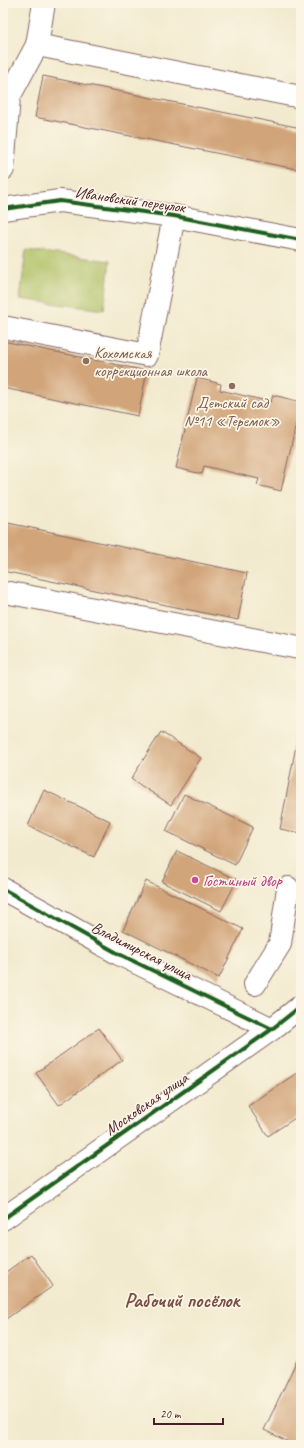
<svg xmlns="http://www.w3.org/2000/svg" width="304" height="1448" font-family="Caveat,sans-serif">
	<rect width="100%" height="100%" fill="#fcf5e5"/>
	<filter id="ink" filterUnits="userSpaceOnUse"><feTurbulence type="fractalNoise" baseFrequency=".025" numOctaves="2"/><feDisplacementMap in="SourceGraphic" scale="8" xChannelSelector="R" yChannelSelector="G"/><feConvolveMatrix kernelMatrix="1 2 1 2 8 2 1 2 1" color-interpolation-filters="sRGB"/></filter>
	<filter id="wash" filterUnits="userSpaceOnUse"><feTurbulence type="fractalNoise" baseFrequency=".012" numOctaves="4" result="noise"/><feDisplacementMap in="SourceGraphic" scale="16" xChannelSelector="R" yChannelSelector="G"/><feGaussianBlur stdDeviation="0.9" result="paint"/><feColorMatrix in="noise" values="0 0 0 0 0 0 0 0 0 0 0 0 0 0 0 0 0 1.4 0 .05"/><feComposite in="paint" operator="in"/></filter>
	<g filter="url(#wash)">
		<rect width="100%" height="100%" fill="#f2eace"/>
		<path fill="#acbf62" stroke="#7b6f46" d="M26,250L110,261L104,310L20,299Z"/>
		<g id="blocks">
			<g fill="#d1a479">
				<path d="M43,76L301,128V170L35,117Z"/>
				<path d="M3,341L147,371L138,416L3,388Z"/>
				<path d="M197,378L221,384L220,390L271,402L273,395L301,402L281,491L257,485L259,479L204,466L202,474L176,468Z"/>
				<path d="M3,522L247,573L238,620L3,571Z"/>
				<path d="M300,725H301V833L280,829Z"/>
				<path d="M161,732L201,758L171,805L131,779Z"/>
				<path d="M44,790L110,821L94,857L28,826Z"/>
				<path d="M184,794L253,827L235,865L166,831Z"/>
				<path d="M177,851L237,880L221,911L162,882Z"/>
				<path d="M146,881L243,929L219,978L123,930Z"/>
				<path d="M99,1028L122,1060L59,1105L36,1073Z"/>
				<path d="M301,1070V1114L268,1136L248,1106Z"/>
				<path d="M31,1254L53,1286L3,1321V1274Z"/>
				<path d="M297,1360L301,1362V1437L297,1445H295L264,1430Z"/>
			</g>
		</g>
	</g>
	<g filter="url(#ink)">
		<use href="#blocks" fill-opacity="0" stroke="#856664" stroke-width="1"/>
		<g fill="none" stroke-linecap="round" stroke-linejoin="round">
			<defs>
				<g id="minor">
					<path d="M44,3L37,45L301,97"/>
					<path d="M3,169L9,97L37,45"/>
					<path d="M3,209L60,201L174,216L301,240"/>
					<path d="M3,327L147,355L174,216"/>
					<path d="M10,593L299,648"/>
					<path d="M3,889L119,954L272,1029"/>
					<path d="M255,984L280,944L288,888"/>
					<path d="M3,1219L272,1029L301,1006"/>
				</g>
			</defs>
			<use href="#minor" stroke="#856664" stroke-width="24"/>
			<use href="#minor" stroke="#fff" stroke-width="22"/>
			<defs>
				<g id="cycleway">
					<path d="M3,209L60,201L174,216L301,240"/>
					<path d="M3,889L119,954L272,1029"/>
					<path d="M3,1219L272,1029L301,1006"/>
				</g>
			</defs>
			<use href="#cycleway" stroke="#fcf5e5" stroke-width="6"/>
			<use href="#cycleway" stroke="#1b5e20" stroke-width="4"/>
		</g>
	</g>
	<g fill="#8d6e63" stroke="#fcf5e5" stroke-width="1.5">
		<circle cx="86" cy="361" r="4"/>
		<circle cx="232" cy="386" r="4"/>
	</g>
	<circle fill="#d1479c" stroke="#fcf5e5" stroke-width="1.5" cx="195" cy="880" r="4"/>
	<g text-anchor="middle" stroke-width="3.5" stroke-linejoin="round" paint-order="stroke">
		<g font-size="16" fill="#4a1f2b" stroke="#fcf5e5">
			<text transform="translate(130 199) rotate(8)" y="6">Ивановский переулок</text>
			<text transform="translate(142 950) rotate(27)" y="6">Владимирская улица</text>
			<text transform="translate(146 1103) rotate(-35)" y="6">Московская улица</text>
		</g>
		<g font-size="16" fill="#785e54" stroke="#fcf5e5" text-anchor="start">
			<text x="94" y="358">Кохомская<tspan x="94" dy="18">коррекционная школа</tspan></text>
			<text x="232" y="408" text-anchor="middle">Детский сад<tspan x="232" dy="18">№11 «Теремок»</tspan></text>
		</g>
		<g font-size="16" fill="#b23c85" stroke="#fcf5e5" text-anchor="start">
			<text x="203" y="886">Гостиный двор</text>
		</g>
		<g font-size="20" font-weight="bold" fill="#794e46" stroke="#fcf5e5">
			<text x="182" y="1307">Рабочий посёлок</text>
		</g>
	</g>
	<rect width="304" height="1448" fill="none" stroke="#fcf5e5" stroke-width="16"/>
	<path d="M154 1418v6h69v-6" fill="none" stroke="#4a1f2b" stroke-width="2"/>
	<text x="160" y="1418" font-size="12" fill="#4a1f2b" stroke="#fcf5e5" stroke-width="3" paint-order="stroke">20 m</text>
</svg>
